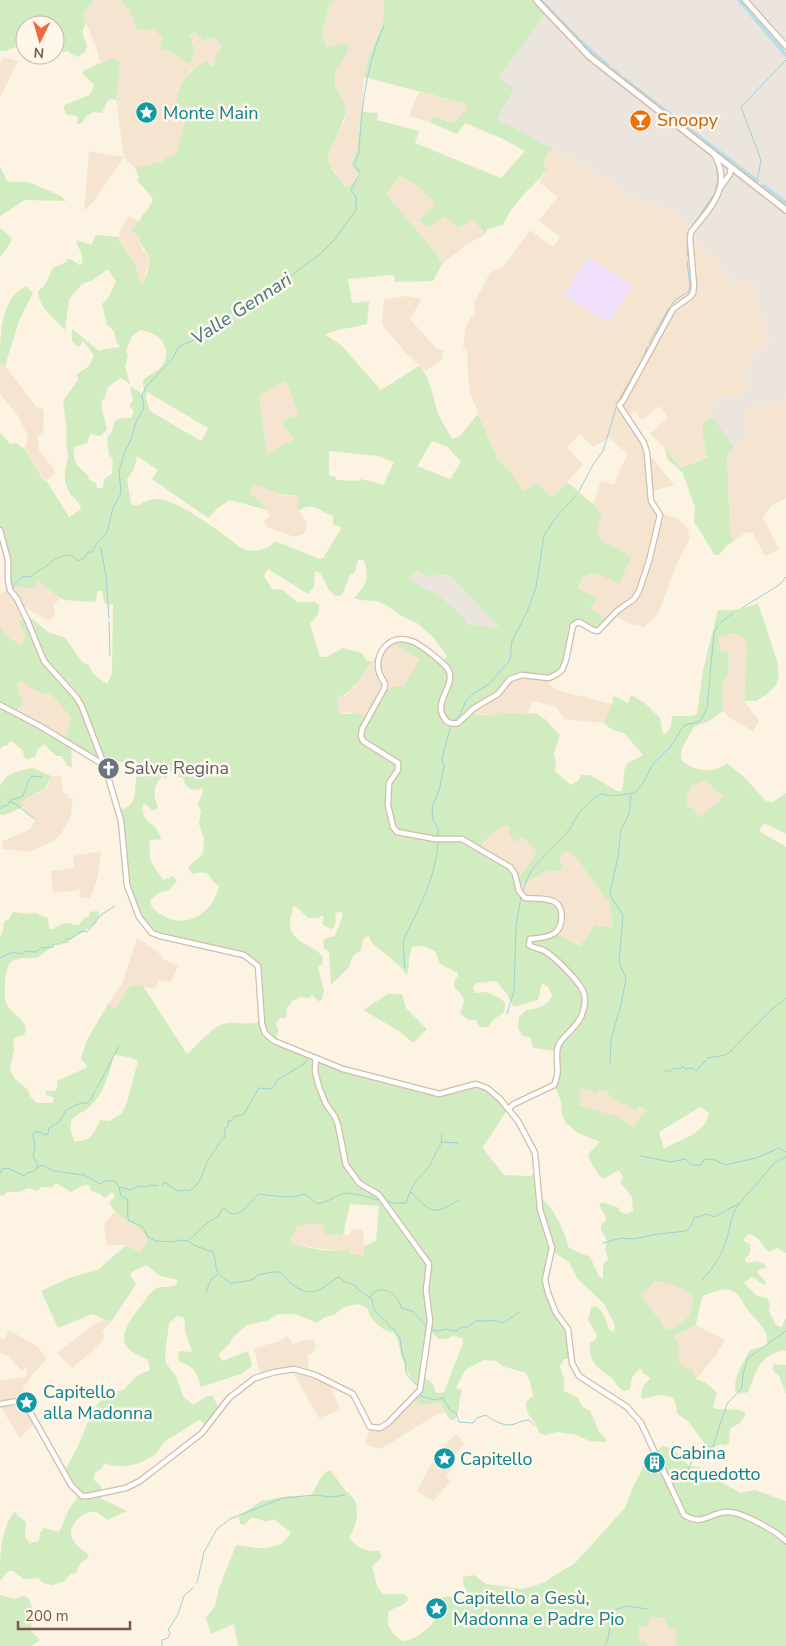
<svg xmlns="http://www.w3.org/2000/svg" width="786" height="1646" font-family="'Nunito Sans',sans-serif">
	<rect width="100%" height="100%" fill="#fdf3e2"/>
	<g fill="#f5e5d0" fill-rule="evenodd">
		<path d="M94,0H121L129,9L136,29L154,30L163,38L162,44L190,64L193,58L194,51V43L189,36L196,32L212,37L218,40L222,47L216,55L214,66L191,70L178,90L184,114L189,120L185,123L176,154L167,157L163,161L135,168L124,157L94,201L84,211L89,151L124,157L116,100L120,63L116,59H109L100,62L96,47L83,15Z"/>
		<path d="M336,0H383L384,16L382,26L368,59L364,77L362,112L357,148L351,164L353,168L361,176L346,188L330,165L328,157L329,151L345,121L342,96L335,87V70L348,52V43L326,47L322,35L330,4Z"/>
		<path d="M3,57L18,61L0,98V62Z"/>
		<path d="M419,92L467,104L466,110L454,123L434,116L429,122L409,116Z"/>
		<path d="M552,148L581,165L603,176L627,194L644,202L657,204L671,210L693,228V237L722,266L733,285L752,279L769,339L747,364L745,394L713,408V417L703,423V435L707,456L681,468L664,447L650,434L668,417L659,406L642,421L635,411L629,417L649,456L655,461L674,485L653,491L654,503L663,514L676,518L687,527L690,539L678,561L658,614L644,627L637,624L633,626L615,615L610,621L590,608L596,598L578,588L584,577L596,573L605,577L631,557L601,540L597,531L602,514L593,504L601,481L614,485L619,471L628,454L609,438L594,447L586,441L580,434L567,447L583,465L567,482L552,497L524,492L509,470L498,460L491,447L470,392L468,378L467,349H463L465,331L470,317L475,316L474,303L490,273L505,265L530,230L553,247L560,237L539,221L558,197L539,182L547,169L544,166L545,157ZM576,277L633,285L564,295Z"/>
		<path d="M400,176L418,186L437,203L445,216L472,219L486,234L466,245L442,264L437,254L386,194Z"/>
		<path d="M129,216L138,221L132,231L141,237L139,240L142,249L148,255L149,260L144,281L141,285L134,261L127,254L118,240L121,228Z"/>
		<path d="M407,296L422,299L410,319L436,348L444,350L442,360L425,371L404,351L382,324L384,299Z"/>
		<path d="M0,363L5,366L36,406L44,410L43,432L38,436L39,451L53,468L55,474L45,481L25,448L28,437L19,417L0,394Z"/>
		<path d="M286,380L300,415L288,418L294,439L267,454L259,396Z"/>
		<path d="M786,399V498L771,506L763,517L779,549L765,556L752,532L745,533L733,542L730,533L727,455L746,436V406H766Z"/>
		<path d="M253,485L265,488L285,496L299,495L300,499L297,509L304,517L307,525L304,534L295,537L266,527L264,522L269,516L267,510L250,492Z"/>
		<path d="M39,581L48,590L56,593L61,598L53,605L55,610L53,618L49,620L45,619L20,604L25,617L21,628L25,636L22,644L15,643L5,635L0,627V593L17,587L30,589Z"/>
		<path d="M734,633L744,638L747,647L744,701L759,721L753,731L728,717L723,711L722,684L728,676L729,652L721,651L718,637Z"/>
		<path d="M390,642L421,659L404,686L366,719L347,712L339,714L337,698L346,695L354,688L360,677L372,661Z"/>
		<path d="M520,673L545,676L552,687L560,691L612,704L604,723L565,719L555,706L532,701L528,714L500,712L491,717L484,714L478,715L466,714L509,678Z"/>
		<path d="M20,679L36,691L51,695L57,700L71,718L65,741L16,711L23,703L17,685Z"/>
		<path d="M51,776H61L63,794H68L67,798L73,797L71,816L61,834L50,843L28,852L2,849L3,841L30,829L36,819L24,812L21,801L29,795L38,794L49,785Z"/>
		<path d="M704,780L724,797L698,818L695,809L687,806V794L690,787Z"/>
		<path d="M507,825L510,827V835L518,843L520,837L537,851L517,883L480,849L486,837L493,832Z"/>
		<path d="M101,851L98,876L90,899L79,897L80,890L53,893L51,871L74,868L73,856Z"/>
		<path d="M565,852L572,853L577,858L602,895L609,901L613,929L605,926L581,946L555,932L518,887L547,871L556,869L562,864L560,861L561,855Z"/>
		<path d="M137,938L158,952L163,959L178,966L171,982L159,980L155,989L136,985L115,1010L108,1004L122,984Z"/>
		<path d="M581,1088L599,1089L609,1092L608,1095L636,1110L638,1106L647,1111L641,1115L633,1127L616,1116L578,1105Z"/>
		<path d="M115,1212L140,1230L147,1237L148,1243L140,1252L126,1245H106L104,1224Z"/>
		<path d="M322,1224L325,1234L350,1235L351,1230L363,1229L364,1255H349V1250L339,1251L290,1244L298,1225Z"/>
		<path d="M654,1281H664L687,1292L693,1297L691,1311L682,1322L668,1330H666L640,1294L647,1291Z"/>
		<path d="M104,1319L111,1322L102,1332L105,1338L89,1354L72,1368L57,1353L92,1326Z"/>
		<path d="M696,1325L725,1340L716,1355L696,1379L693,1372L689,1367L682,1366L679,1363L677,1344L673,1336Z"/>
		<path d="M9,1330L38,1347L47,1359L33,1374L23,1388L25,1401L36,1422L20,1438L0,1406V1381L25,1377L27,1372V1367L22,1371L8,1356L0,1353V1338L5,1339Z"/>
		<path d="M288,1336L293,1344L303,1340H314L316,1347L313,1353L307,1355L310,1375L331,1386L340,1410L319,1418L292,1371L261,1378L254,1348L280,1341Z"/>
		<path d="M413,1396L440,1402L446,1412L437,1414L386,1446L379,1449L365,1444L371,1426L379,1427L401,1412Z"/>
		<path d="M457,1434L464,1444L451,1459L455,1465L446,1477L450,1482L433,1501L417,1491L431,1464L450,1440Z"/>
		<path d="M649,1617H663L672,1627L677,1630L675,1646H646V1642H637L639,1626Z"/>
	</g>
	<g fill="#ece5de">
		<path d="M530,0H786V399L766,406L746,407V436L734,448L713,417V408L717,397L745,394L747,364L769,340L752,279L733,285L722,266L693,237L692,228L671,210L657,204L644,202L626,194L603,176L497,119L515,89L498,78L545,15Z"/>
		<path d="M416,571L428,576L449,575L498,624L491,629L474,626L470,624L435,593L423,589L413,581L410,577Z"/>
	</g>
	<path fill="#f0dffa" d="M587,257L633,285L608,323L564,295Z"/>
	<g fill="#d1ecc0" fill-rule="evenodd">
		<path d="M0,0H94L83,15L86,23L82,32L87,46L85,52L78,57L71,54L68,51L55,53V25H25V43L6,51H0Z"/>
		<path d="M121,0H336L330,4L322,33L326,47L348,43V52L335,70V87C352,108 344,119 335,140C332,147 328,151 328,158C329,169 340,179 346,188L361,176L353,168L351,164L357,148L362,112L378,113L377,120L419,131L415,143L501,178L525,151L501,138L465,123L457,134L429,122L434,116L454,123L466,110L467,104L364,77L368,59L382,26L384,16L383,0H530L545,15L498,78L515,88L497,119L552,148L545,158L544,166L547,169C540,179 534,184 526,192C516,202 509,212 503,225L487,229L486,234L472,219L458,228L445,216L429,227L419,220L436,203L418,186L400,176L386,194L437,254L442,264L433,281L395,282L394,275L348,279L352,303L369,301L367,324C353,328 338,328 325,335L341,345L381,390L419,366C430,377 432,393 436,407C439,417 446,430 453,439L461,435L478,414L498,460L509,470L524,492L537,483L552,497L567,482L593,504L602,514L597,531L601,540L631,557L619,584L596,573L583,577L578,588L597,598L590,608L608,620L598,629C588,628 582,618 571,622C564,636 568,653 560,667C552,682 535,672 522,673C509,674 504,686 495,693C485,701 476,704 466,713L478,715H488L491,717L500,712L525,714L536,713L545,719L560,735L554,753L556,762L555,771L571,785L579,780L581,775H590L617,791H621C626,784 621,769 628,763C632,760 639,758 643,755L625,734L611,729L604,723L612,704L614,696L628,703L631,695L645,703L660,718L663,734C672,732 671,724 672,716H692L697,714L703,670L718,610C733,611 744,609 758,603L777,661L779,677L776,685L767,694L756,701H744L747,647L744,638L734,633L718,637L721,651L729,652L728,676L722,684L723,711L709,721L694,727L682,748L681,759C691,772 715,774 727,763L743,776L766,801L773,802L786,793V834L764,823L759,831L786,847V1253L777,1248L769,1252C762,1246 759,1236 749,1234L743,1240L750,1244C750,1252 752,1254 745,1258V1261L748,1263L757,1261L764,1264L766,1267L758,1270V1273L766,1282L765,1285C760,1284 757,1278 751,1277L744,1283L757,1296L767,1298L770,1305L769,1311L776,1325L782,1327L786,1317V1351L783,1350C757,1358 757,1370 748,1392L740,1394L735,1391C734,1375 743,1363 750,1350L767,1345C769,1327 753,1319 745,1306C741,1299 738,1292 730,1290C721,1288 711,1293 703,1296L699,1309L696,1325L673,1336L678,1341L679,1363L682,1366L692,1369L696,1379C706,1382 712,1386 717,1394L713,1407L716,1409L740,1410L746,1413L741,1422L730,1429L729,1443L726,1445L720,1444L714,1448H708L688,1421L677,1414L676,1405L673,1397L658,1395L643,1399L641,1396C642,1388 644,1384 650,1379L647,1375L644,1374L640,1368L632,1377L630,1389L624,1391C617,1387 617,1384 613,1379C610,1376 606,1374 603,1372C593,1364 588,1355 590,1343L596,1339L597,1334L588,1320L591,1308L594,1306C604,1309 606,1321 609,1330L614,1332L615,1325L604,1304L577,1278L569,1262L552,1251L546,1283L551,1303L566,1328L572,1359H564L560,1367L564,1379V1391L578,1398L582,1406L590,1411L599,1432L607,1440L605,1443L598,1441L591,1442L577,1435L557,1432L546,1435L539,1433C536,1418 526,1420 526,1402L533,1396L530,1382L526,1373L505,1367L496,1361L484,1360L465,1370L456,1388L462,1390C459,1399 459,1413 455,1420H450L440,1402L421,1405L413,1396L420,1388C410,1379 403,1364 400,1350C398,1343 398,1338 393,1332L392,1333C379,1328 370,1320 367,1308L358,1304L344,1307L334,1315L323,1318L317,1323L296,1314H278L269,1320L247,1325L233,1337L230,1343L219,1354L222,1361L248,1351L252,1366L241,1374L201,1387C196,1371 195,1367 178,1361L179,1351L192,1352L185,1331V1321L183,1317L177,1316L169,1323L165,1355L166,1363L177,1378L183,1396L193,1405L207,1396H213L218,1407L207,1427L200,1420C192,1423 187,1428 180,1432C176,1435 170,1437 166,1440C162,1444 160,1449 156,1453C142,1465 122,1470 105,1463L102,1468L95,1473L93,1479L101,1486L100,1494L102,1499L127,1511L108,1520C104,1518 101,1515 98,1513C87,1507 66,1525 72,1538C74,1545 84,1550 89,1555L87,1559L81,1562L75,1574H70L65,1581L52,1585L43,1583L38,1578L24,1579L13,1571H8L0,1581C0,1557 0,1529 15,1511L17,1515L26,1522L25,1537L30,1543L39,1541L40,1533L44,1528L59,1532L68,1511L79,1495L70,1488L63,1474L77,1448L90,1417L97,1405L107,1394L123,1390L138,1375L150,1370L148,1360C143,1357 136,1355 131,1351C114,1339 132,1317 141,1306C145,1301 150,1291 157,1288C162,1286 169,1288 176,1285L178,1280L160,1276L146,1265L133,1271L130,1275L136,1284L111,1322L92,1314L58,1328L41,1291L69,1278L99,1269L126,1245L140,1252L148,1242C144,1223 116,1221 109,1202L115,1197L113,1192L104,1198L100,1194L91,1191L89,1185L81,1186L71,1192L56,1183L52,1187H41L37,1191L29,1188L19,1192H7L3,1196L0,1195V937L3,930L4,922L9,919L13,912L30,914L35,913L48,918L49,929H52L65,923L79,925L84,918L89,917L90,912L98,911L100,917L96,921L97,923L70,940L68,943C65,944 59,942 57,943C50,946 45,954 38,957C29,960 21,956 12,961C4,966 3,998 7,1005C12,1015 33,1023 23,1036H19L13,1040L14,1049L10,1069L14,1078L28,1090L30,1096L37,1103H53L54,1098L47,1095L45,1091H54L57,1088V1081L86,1068L87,1065L81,1059L86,1042L108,1004L115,1009L128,988L136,985L143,986L187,1054C197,1046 211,1028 223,1024C235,1020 250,1027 261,1021L259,970L247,957L224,949L192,946L164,937L144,923L133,907L126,881L122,834L116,810C145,809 130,779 140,765L137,762L131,763L103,760V763L71,747L72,767L67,766L62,756H56L53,752L50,751L45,744L38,749L35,757L27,759L24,757L23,751L12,741L9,742L8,745L3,746L0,749V627C6,636 12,642 22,644L25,636L19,622L25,617L33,619L48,632L65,638L83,663L89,665L93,674L107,684L112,673L113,604L109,605L104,602L102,591H98L95,602L64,600C55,594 47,589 39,581L31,589L17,587L9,590L7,560L0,531V432L10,444L17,443L21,447L25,449L44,481L46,480L69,517L81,509L79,503L70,494L65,482V472L68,456L66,442L67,432L63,401L78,380L77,374L89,366L94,355L83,341L79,347L72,342V329L99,351L104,349L120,347L116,341L114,331L107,325L102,304L108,298L116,282L108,269L93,280L82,284L69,299L65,330C54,318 39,308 38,291L45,285L53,268L66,262L67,259H71L79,265L82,264C84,250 77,250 76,240L91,245L96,235L119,237L118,240L127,254L134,261L141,285C146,280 150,266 149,258C148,253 142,246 139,240L141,237L131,231L138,221L140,220C143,212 151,208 153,199L137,180L139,178L135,168L163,161L167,157L176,154L185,123L189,120L176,101C180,80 189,72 206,61L211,66H214L216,55L222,47L218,40L213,37L204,41L196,32L189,35C195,45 196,53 190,64L172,52L161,49L159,47L163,38L154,30L136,29L129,9ZM140,330C159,332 174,348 162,366C157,372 148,375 143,380L144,392L143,394L130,386L133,401L129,405L134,412L131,418H121L114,422C113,428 113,434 107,437L109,455L113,459L112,474L104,479L103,488H97L96,483L89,480L88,475C77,467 73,462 74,447L87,443L90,434L101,436L107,429C105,418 101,411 102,400L105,398L108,387L120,378L130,384L125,366L128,357L126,350L132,336ZM286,380L299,415L288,418L281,423L294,439L267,454L259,396ZM147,392L208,428L201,441L150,411L146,398ZM432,441L448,447L461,462L450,479L417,466ZM329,451L378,456L394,462L383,486L382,484L360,479L358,481L337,480L334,476H329ZM137,456L158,470L152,479L208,518L219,507L230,500L267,510L250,492L253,485C270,488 279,497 298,495L300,499L297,503V509L300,510C314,501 319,512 333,516V523L335,526H340L341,529L323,558L320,559L275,541C269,550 254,553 244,549C238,547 233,541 228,538C212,526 173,497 154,499C148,499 143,503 137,506L131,504L127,479L134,469ZM358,560H364C369,580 368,582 354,598L360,600L376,601L386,605L400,615L417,623L433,637L447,656L443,662L409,639L390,642L420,659L404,686L385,688L366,718L360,714H339L337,698C355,692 361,675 372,661H367L362,653L343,648L326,657H320L310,624C314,619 321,613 319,605L315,602H297L283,590L272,589L264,576L268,569L308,594L314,587L315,571L320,573L329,590L335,596L342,595L350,575L355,572ZM416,571L428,576L449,575L498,625L491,629C485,626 480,623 473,626L469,624C459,613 448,602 436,594C425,587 420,589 410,577ZM20,680L36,691L51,695L57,700L71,718L65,741L16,711L23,703L17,685ZM172,771L176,776L183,778C185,787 192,793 201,788L203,791L198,804L201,812L199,824L204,839L203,854L188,867L192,874C215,869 205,878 219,886C214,911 188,930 164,916C156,912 151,909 150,900L159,893L169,890L177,881L173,876L163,880L151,862L149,843L151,840L161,839V837C158,833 157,828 154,826C146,821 141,815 143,805L145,804L152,810H156L158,807C153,795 153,787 161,777L167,779L166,772ZM704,780L724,797L698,818L695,809L687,806V794L690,790V787ZM506,825L510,828L509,835L518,843L521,837L537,851L517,882L513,870L480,849C488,834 492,833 506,825ZM565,852L572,853L577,858L602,895L609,901L613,928L595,925L580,946L555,932L560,922L557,905L550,900L526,898L518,887L547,871L562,870L563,866L560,861L561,855ZM293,905L300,910L308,918H317L322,916L324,917L322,923L323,925L331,929L334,927L336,922L335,914L340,911L342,913C343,921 337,928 335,936L326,938L323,941L324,948L329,952L331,985L349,967L353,956L361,950L363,940L365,937L369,936L371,942L403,969L406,976C411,966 407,956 413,946H423L435,951L440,964L458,973V976L455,979L454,987C465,997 466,998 460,1014L469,1020H476L479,1027H488C490,1024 493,1019 497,1017C506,1012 504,1014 505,1003C502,998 492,995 487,992L475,993L473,988L476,983L496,981L507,994L513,1006C516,1007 535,1001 538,1000L542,983L548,987L552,995C548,1007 536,1009 526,1010L519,1017L518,1029L523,1036L531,1038L533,1048L557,1051L558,1069L554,1085L561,1101L562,1115L566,1123L578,1133L600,1142L588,1154C589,1160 598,1175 603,1179L619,1170L623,1177L620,1182L632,1197L633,1211L627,1214L620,1212L619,1208L602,1202L599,1205L606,1217L605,1221L601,1225V1229L607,1241L605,1249L608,1259L603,1265V1279L599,1276L590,1257L569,1248C564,1231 554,1205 538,1196L537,1173L530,1176L504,1175L485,1151L483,1147L509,1107L484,1086L475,1084L434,1093L328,1063L276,1043L278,1030L276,1023L280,1018H286L287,1007L290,1005L292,1001L300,997L309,998L312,995L318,1001L322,1000L324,989L322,984L318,966L322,965L323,957C314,944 292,944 290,925C289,918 293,912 293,905ZM114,1055L129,1057L138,1061L127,1102L122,1113L109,1121L100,1120C95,1133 89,1143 74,1141C63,1111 81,1119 94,1102C104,1091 111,1069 114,1055ZM581,1088L597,1093L599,1089L609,1092L608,1095L636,1111L639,1106L647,1111L641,1115L633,1127L616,1116L579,1105ZM700,1107L709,1113C704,1136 681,1138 664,1149L659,1132ZM350,1204L379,1206L376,1241L364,1246V1255H349V1250C330,1253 309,1248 290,1243L298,1225L322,1224L325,1234L343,1235ZM654,1281C668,1281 682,1288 693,1297C692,1301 692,1306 691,1310C688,1319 674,1329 666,1330L641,1294L647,1291ZM429,1330L439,1339H446L453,1336L462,1338L463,1343L444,1392L438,1393L435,1392C435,1382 429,1380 421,1377Z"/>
		<path d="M109,59H116L120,63L116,100L112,99L108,100L102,113L93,112L85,117L82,123L76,124L78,119L77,116L66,114L64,108V105L90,95L94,85L83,74V71Z"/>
		<path d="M0,167L8,182H29L61,196L66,201L25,200L0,216Z"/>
		<path d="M0,228L12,238L10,244L0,257Z"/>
		<path d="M26,286L33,293L19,321L5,366L0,363C0,341 0,315 13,296C16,292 22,289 26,286Z"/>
		<path d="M713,417L734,448L727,455L730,533L733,542L727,545L719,555H715C707,544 702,533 694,522L695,507L683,474L677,467L668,460L664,447L681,468L707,457L703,435V423Z"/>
		<path d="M33,768L51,776C46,794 35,792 21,801L23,807C15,810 8,815 0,815C0,807 0,795 0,787C4,773 21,770 33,768Z"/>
		<path d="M388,994H402L406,1008L427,1029L413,1043L399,1031L363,1010Z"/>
		<path d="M774,1364L786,1365V1394L779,1376L774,1372L772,1368Z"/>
		<path d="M662,1446C674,1447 682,1458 689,1466L700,1467L708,1474L740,1493L755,1490L786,1501V1646H675L677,1630L672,1628L670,1631L663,1617H650L648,1626L639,1627L638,1641L646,1642V1646H238L234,1624L211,1634L206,1618L215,1606L219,1588L236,1545C255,1548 281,1554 291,1532L273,1519C264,1524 261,1519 252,1517L244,1525L240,1524L239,1516L261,1501L289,1496L305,1497L312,1494L320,1479L327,1471H331C336,1477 340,1484 345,1490C348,1493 352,1496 354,1499C360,1510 356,1529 349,1537C356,1548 366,1552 379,1551L382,1556L378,1561L372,1566L377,1586L383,1594H403L407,1596L408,1600C404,1606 395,1607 389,1611C385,1625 391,1633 402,1641C418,1640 435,1624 441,1609C442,1606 441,1602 442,1598L449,1596L464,1600L468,1595L463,1583V1577L474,1575L486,1584L523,1589L543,1583L557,1574L575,1563L625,1508L634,1485L646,1462L658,1460L655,1454Z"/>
		<path d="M0,1595L15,1599C37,1586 32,1621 31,1631L40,1640L32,1646H0Z"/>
	</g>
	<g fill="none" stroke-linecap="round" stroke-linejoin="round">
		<g stroke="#9cd0da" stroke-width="1">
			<path d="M360,173L354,164L359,153C361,111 366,64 384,26"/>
			<path d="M757,181L761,160L741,107L786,60"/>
			<path d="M687,256L688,232L715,193L718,178L716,164"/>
			<path d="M671,305L675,300L688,292L690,287L687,261"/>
			<path d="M649,343L669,308"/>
			<path d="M619,400L644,356L647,347"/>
			<path d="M579,491L594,463L603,451L616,408"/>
			<path d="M101,548L106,576L109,618"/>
			<path d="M12,587L23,576L31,577C34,573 36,572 40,570C52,564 65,546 78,561L83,559L88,552H92L97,543L107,532L113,508L121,493L119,471L125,451L130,442L136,422L144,408L142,395L146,387L173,358L177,349L186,343L204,336L217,326L227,314L240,305L255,300L280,284L320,254L334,240L356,210V197L351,190L359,175"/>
			<path d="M742,608L779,585L786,577"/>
			<path d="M109,621L110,656"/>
			<path d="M720,623L733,613"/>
			<path d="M453,722L460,715L466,701L473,694L489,684L510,660L512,641L527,612L536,587L544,535L557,516L575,497"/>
			<path d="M8,804L11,800L23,796L29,780L32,776L42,777"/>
			<path d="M0,809L3,806H6L10,802L14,803L35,819"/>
			<path d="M438,836V828L433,820L432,808L440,787L444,766L442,759L451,725"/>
			<path d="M523,891C531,863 545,858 562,838C570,830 574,821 580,812C585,805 594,799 600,794L613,796L635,793L643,783L653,764L672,745L682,728L685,725L695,723L701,720L707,708L714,633L718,626"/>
			<path d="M0,958L13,952L22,954L26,951L36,952L41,948L53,947L54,944H61L67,939H70L82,931L87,932L102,914L115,906"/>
			<path d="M405,968L403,942L405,936C420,907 436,875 438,843"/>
			<path d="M507,1014L514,991L516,926L521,897"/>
			<path d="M610,1063L611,1039L621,1005L626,978L619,963L623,915L612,899L610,892L618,857L621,830L629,814L631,795"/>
			<path d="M665,1071H671L674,1067L676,1069L682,1068L683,1066L685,1069L693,1068L696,1071L708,1058L725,1055L730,1052L770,1011L786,998"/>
			<path d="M97,1088L119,1046"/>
			<path d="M441,1142L442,1133"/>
			<path d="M641,1156L671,1162L685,1159L692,1165H701L704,1159L715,1160L725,1165L756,1158L779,1148L786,1152"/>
			<path d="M37,1168V1163L33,1156L35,1147L33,1134L35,1132H40L45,1135L48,1134L49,1128L60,1121L66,1110L81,1103H87L91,1099L95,1091"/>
			<path d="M0,1174L2,1169L8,1168L24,1176L27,1173L32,1172L42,1165L54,1171L84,1175L100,1184L105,1181H115L119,1187L121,1196L127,1199C129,1207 126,1213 129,1221L142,1226L148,1237L156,1241L172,1242L181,1240L188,1241L196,1246L213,1252C220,1272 209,1269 231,1283L247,1281L254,1279L257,1275L273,1272H280C290,1283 303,1297 319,1290C326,1287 332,1280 339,1277L345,1282L355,1285L356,1288L369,1297C372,1295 373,1292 376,1291C387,1286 400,1298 401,1308L412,1311L426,1326"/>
			<path d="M162,1186L163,1183H166L177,1191L186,1190L189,1191C200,1186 203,1173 207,1162C209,1158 222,1140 225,1136V1128L228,1126V1121H232L235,1116L243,1115L259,1088L270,1089L275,1085L277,1080L304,1064L307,1060"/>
			<path d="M119,1187L131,1190L139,1186L146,1187L151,1185L155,1186L158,1185"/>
			<path d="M410,1192C414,1194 415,1196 419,1200C436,1217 439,1210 459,1200"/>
			<path d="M388,1201L392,1203H406C409,1195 411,1187 416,1181C419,1177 424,1173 427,1169C434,1161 435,1149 443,1142L458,1143"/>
			<path d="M189,1240C200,1232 205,1221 218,1217L223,1208H225L229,1213C244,1217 249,1201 259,1194C274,1196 290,1199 305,1194L318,1204C327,1202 333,1198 341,1194C348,1191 369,1197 377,1200L379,1198"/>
			<path d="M603,1243L621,1238L633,1239L658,1234L686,1231L691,1226L694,1218L707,1214L714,1217L738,1204"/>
			<path d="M702,1280C714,1268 724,1251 728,1234C730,1227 731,1219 734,1212C741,1199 752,1190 761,1179C769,1169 773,1162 786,1157"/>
			<path d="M206,1292L211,1279L217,1275"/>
			<path d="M369,1297L372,1299C373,1318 384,1314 390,1328H393L400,1338L402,1354L406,1363C403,1375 411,1379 419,1387"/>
			<path d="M431,1330L440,1331L445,1329L456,1331L462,1327H468L477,1320C486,1323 494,1318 503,1323L519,1312"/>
			<path d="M420,1393L421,1396L435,1400L443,1398L451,1411L456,1413L459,1422L473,1423L477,1418L486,1415C492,1420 502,1425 509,1425C516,1425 521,1420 529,1420L534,1425"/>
			<path d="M688,1470L695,1454L713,1446L727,1404L742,1388L743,1374L748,1358L786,1331"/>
			<path d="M197,1583L204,1552L217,1529L230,1519L283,1498L315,1495L332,1497L345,1495"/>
			<path d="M162,1646V1640L168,1638L170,1633L168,1630L178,1614L184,1596L193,1588"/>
			<path d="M605,1646C612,1635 607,1622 613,1611L626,1606L648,1609"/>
		</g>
		<g stroke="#b6e0e8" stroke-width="4">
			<path d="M540,0L580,41L608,66"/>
			<path d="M739,0L786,55"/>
			<path d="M613,70L620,76"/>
			<path d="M624,79L757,181"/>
			<path d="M764,186L786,203"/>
		</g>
		<defs>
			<g id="tertiary">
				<path d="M745,0L786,46"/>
				<path d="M720,188L730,174L731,167"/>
				<path d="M0,530L8,560V580L10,590L17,599L28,622L44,661L77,698L82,707L106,770L121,821L127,885L139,917L152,933L160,936L244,955L258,966L262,1024L265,1033L274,1041L343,1069L424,1090L439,1094L476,1084L487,1088L500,1099L518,1121L535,1153L540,1209L552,1248L545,1280L548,1293L556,1313L568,1329L572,1363L579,1376L627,1407L641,1423L684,1515C704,1527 709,1512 728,1512C742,1512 776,1531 786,1541"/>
				<path d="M0,705L40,726L104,765"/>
				<path d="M509,1108L514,1104L554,1085C562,1070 553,1057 559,1044C564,1035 575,1029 581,1017C584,1010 587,998 583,991C578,980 553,955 543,950C537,948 533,948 529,945L530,939C537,938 547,938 553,934C564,929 565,905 553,901C545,898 534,899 525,898L519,891L515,874L510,867L462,839H435L397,832L393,827L388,805L389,783L398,770V763L363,741L361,736L362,729L384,689L385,685C384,680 380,677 379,672C376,662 380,650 388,644C395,638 405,638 414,642C421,645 446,664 449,671C455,687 432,702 445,719C448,724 453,724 458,723L474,708L498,694L510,679L522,675L549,678L557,674L562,670L566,660L573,625L579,622L593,630L598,631L617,611L634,599L639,591L649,561L660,515L651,501L647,453L644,443L619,405L623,401L673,309L690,297L693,293L694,285L690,239L691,232C711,207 733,186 714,154"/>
				<path d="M0,1404L18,1401L25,1403L71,1485L82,1496H88L126,1488L140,1481L202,1433L229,1398L255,1378L275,1372L294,1369L315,1375L353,1394L370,1427L380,1428L388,1423L420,1390L430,1321L426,1290L429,1264L379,1195L359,1183L346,1165L338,1125L335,1117L326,1104L319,1087L315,1071L316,1058"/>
			</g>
			<path id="secondary" d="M536,0L590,57L786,210"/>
		</defs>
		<use href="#tertiary" stroke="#d1bdab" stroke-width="7"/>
		<use href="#secondary" stroke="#d5bca8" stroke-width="8"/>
		<use href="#tertiary" stroke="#fff" stroke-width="4.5"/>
		<use href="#secondary" stroke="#fff" stroke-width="5"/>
	</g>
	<defs>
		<symbol id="sight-disc" viewBox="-11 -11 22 22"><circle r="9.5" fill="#0f9aa8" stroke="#fff7ea"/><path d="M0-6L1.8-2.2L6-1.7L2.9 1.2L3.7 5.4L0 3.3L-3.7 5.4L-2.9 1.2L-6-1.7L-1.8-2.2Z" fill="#fff"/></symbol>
		<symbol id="bar-disc" viewBox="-11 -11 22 22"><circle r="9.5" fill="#e8710a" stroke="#fff7ea"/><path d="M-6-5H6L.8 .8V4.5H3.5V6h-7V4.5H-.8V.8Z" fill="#fff"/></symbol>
		<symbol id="church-disc" viewBox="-11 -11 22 22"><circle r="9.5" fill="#6b7280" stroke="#fff7ea"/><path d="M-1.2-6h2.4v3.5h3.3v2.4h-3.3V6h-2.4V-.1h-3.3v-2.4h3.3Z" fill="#fff"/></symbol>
		<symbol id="building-disc" viewBox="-11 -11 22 22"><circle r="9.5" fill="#0f9aa8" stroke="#fff7ea"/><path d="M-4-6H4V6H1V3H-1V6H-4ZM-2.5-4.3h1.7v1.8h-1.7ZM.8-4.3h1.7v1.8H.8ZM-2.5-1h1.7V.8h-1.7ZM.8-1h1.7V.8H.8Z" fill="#fff"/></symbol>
	</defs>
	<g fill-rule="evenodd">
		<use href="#sight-disc" x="134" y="100" width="25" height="25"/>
		<use href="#bar-disc" x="628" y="108" width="25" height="25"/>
		<use href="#church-disc" x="96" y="756" width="25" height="25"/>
		<use href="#sight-disc" x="14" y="1390" width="25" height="25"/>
		<use href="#sight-disc" x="432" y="1446" width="25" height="25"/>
		<use href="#building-disc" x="642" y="1450" width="25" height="25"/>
		<use href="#sight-disc" x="424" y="1596" width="25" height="25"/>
	</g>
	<g text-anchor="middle" stroke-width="5" stroke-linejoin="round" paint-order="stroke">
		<g font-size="18" fill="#0d838f" stroke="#fff7ea" text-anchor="start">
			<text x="163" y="119">Monte Main</text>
			<text x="43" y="1398">Capitello<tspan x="43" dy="21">alla Madonna</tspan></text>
			<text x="670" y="1459">Cabina<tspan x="670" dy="21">acquedotto</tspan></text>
			<text x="460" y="1465">Capitello</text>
			<text x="453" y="1604">Capitello a Gesù,<tspan x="453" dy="21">Madonna e Padre Pio</tspan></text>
		</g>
		<g font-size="18" fill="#c56008" stroke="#fff7ea" text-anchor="start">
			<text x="657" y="126">Snoopy</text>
		</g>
		<g font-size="18" fill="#5b616d" stroke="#fff7ea" text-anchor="start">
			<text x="124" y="774">Salve Regina</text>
		</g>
		<g font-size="19" font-style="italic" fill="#3d7784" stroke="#fff7ea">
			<text transform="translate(241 308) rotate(-33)" y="7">Valle Gennari</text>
		</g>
	</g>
	<g transform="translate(40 40) rotate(185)"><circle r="24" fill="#fff7ea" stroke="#c9b8a9"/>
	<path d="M0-4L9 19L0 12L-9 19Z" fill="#ee6941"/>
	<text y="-8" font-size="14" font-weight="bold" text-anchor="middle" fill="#775947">N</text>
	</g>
	<path d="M18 1621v8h112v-8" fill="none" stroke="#775947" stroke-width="2.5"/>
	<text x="25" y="1621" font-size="15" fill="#775947" stroke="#fff7ea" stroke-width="4" paint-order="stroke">200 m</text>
</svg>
